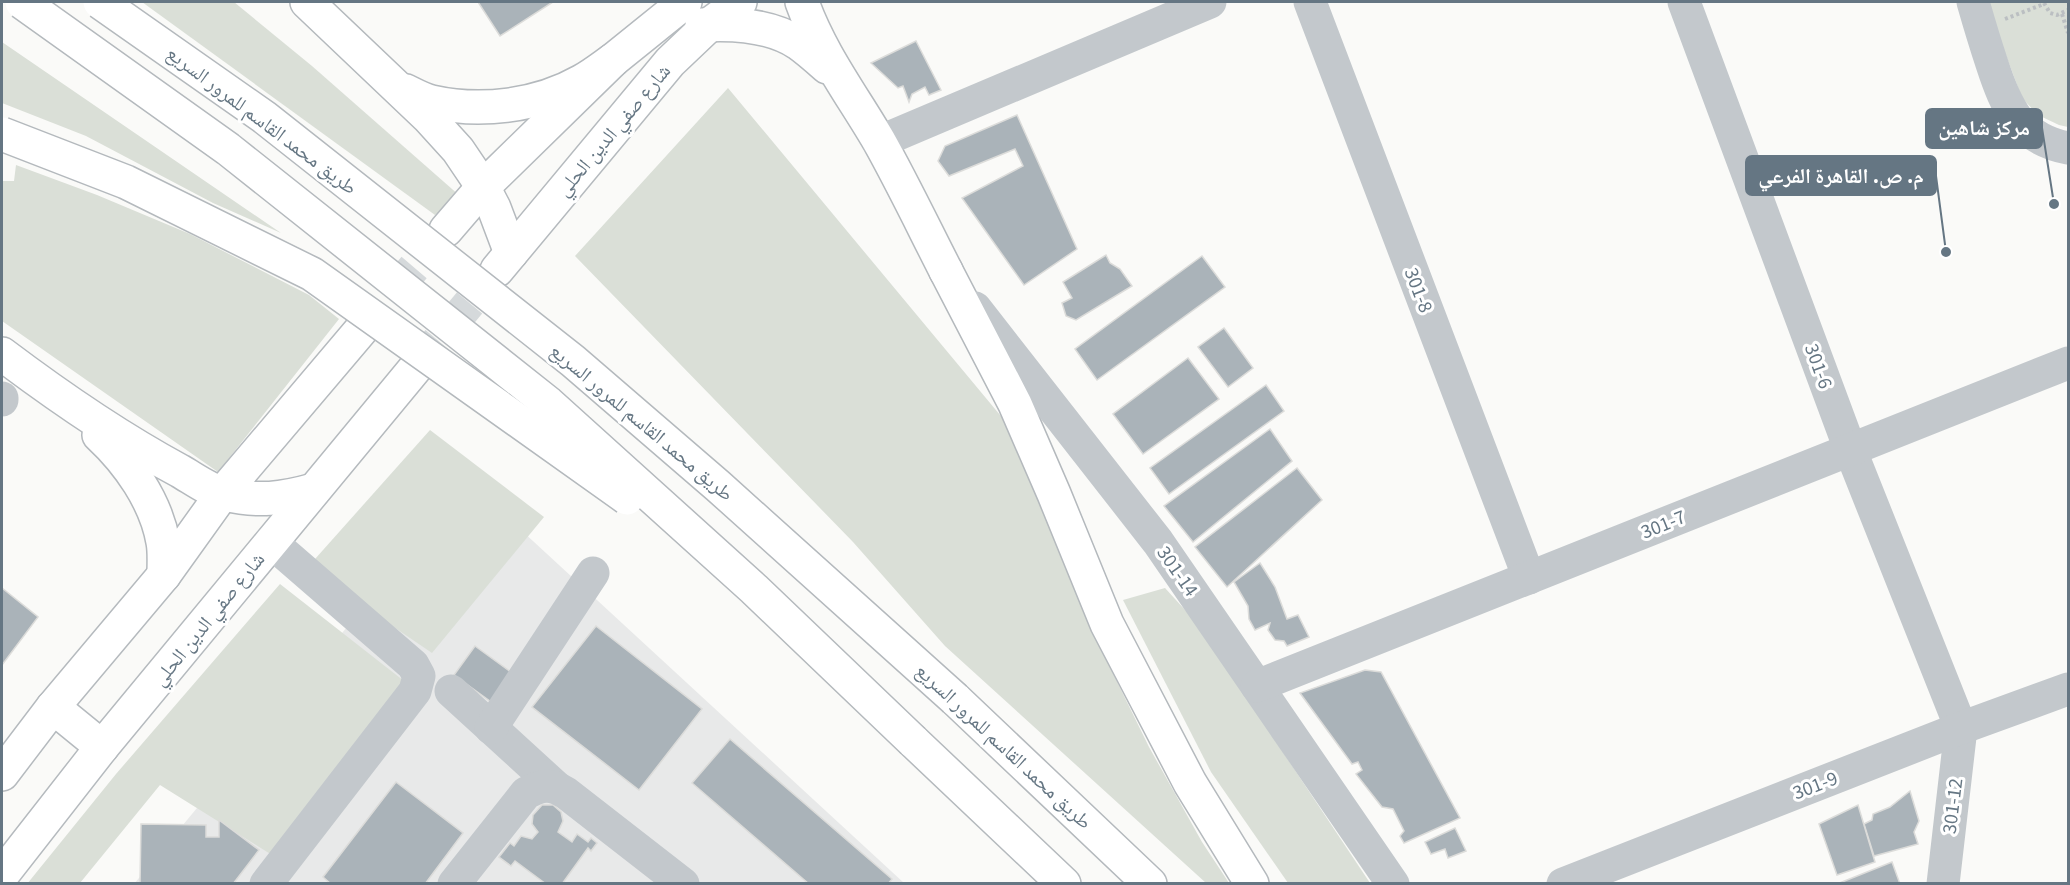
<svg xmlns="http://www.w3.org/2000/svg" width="2070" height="885" font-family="'Source Sans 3','Noto Naskh Arabic',sans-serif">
	<rect width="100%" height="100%" fill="#fafaf8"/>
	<path fill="#e8e9e9" d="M468,481L904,883L134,884Z"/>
	<g fill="#dadfd7">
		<path d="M142,2H234L312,66L460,196L435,215Z"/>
		<path d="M1986,2H2068V127L2059,125L2038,115L2022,98Z"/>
		<path d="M2,42L281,233L213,203L86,136L2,103Z"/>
		<path d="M728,88L1010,427L1038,500L1100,647L1149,747L1202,842L1229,883H1206L945,646L853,542L575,256Z"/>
		<path d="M16,165L97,195L190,234L309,295L339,319L218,472L2,321V181H14Z"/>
		<path d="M430,430L544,517L432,653L307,568Z"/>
		<path d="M280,584L404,681L280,860L160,785L80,883L27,884L116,774Z"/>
		<path d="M1165,588L1197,623L1370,883H1288L1211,772L1123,600Z"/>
	</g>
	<g fill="#aab3b9" stroke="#dcdcda" stroke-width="1.5">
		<path d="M478,2H553L500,36Z"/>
		<path d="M916,41L941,90L929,95L925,87L912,94L909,102L903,86L898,88L871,63Z"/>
		<path d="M1017,115L1077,249L1024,285L962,198L1023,166L1015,149L949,176L938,161L945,146Z"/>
		<path d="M1106,255L1110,263L1120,269L1132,286L1076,320L1066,316L1062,303L1072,298L1063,282Z"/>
		<path d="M1202,256L1225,287L1097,380L1075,349Z"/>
		<path d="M1224,328L1253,368L1228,387L1198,347Z"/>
		<path d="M1188,358L1219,399L1143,454L1113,414Z"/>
		<path d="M1266,385L1284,411L1169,494L1150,468Z"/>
		<path d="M1270,429L1292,461L1193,542L1164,506Z"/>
		<path d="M1297,468L1322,500L1227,587L1195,547Z"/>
		<path d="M1260,563L1275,587L1287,619L1298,615L1309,637L1287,646L1284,641L1275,640L1268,630L1270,623L1255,630L1249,619L1248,606L1234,582Z"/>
		<path d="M2,588L38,617L2,665Z"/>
		<path d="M596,626L702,709L639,790L532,707Z"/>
		<path d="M475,646L515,675L494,704L454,675Z"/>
		<path d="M1365,670L1381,672L1460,818L1404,843L1400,836L1404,831L1393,809L1382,807L1356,774L1362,770L1358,762L1352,764L1300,693Z"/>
		<path d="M730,739L892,879L888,884H809L692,783Z"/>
		<path d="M396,782L463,833L425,884H331L323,877Z"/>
		<path d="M1910,791L1919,821L1914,832L1918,844L1874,856L1864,824L1872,820L1873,814L1890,807Z"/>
		<path d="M542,805H553L561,812L563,821L558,832L572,842L577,834L588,842L591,838L597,843L591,851L588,848L562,884H546L515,861L511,866L499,857L510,843L514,846L521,836L532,839L538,832L532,824L533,815Z"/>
		<path d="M1858,805L1875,862L1837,875L1819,824Z"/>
		<path d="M219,820L259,850L233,884H140L141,824L206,825V837H219Z"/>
		<path d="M1455,828L1466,851L1448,858L1445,849L1431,854L1425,842Z"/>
		<path d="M1892,862L1900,884H1837Z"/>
	</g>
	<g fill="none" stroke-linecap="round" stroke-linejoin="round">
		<g stroke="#d5d9db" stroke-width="33" stroke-dasharray="33 16" stroke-linecap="butt">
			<path d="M361,330L446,230"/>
			<path d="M417,366L497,270"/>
		</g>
		<defs>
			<g id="major">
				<path d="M802,2C820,53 852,95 879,141C903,184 924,228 946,271"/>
				<path d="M702,25C734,23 770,25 798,43C808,50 818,59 827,67"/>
				<path d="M446,230L483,187L613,60L685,2"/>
				<path d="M497,270L670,62L710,24L740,2"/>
				<path d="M53,707L102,747"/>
				<path d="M2,774L53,707L164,575L222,494L361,330"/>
				<path d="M2,875L102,747L417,366"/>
			</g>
			<g id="highway">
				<path d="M307,2L428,117L458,150L483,187L494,208L511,253"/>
				<path d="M406,91C414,95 423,100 432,102C481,113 538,106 582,81C593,75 603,67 613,60"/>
				<path d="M946,271L1015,404L1054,494L1107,624L1190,783L1252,884"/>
				<path d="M2,354C59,397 117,437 180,471C194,479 210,491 225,494C258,502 282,499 314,490"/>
				<path d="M99,435C128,462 156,501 163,542C165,552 164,564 164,575"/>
				<path d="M955,699L1150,884"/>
				<path d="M913,741L1064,884"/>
			</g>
		</defs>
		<use href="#major" stroke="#b5babe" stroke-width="36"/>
		<use href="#highway" stroke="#b4b9bd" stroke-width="36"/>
		<g stroke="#bbbfc2" stroke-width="4" stroke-dasharray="3 3" stroke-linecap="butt">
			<path d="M2044,3L2050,13L2057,15L2068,10"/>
			<path d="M2062,14L2068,33"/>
			<path d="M2005,19L2044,4"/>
		</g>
		<g stroke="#c3c8cc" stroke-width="33">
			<path d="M1310,2L1529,578"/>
			<path d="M1684,2L1850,449L1961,728L1943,884"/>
			<path d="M1973,2C1979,23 1985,43 1992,64C2006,107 2020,139 2068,148"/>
			<path d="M879,142L1210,2"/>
			<path d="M975,308L1158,542L1393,884"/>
			<path d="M2,398V400"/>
			<path d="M1257,686L2068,363"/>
			<path d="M451,691L556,787"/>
			<path d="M491,728L593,573"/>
			<path d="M266,884L415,691L419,676L413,665L271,542"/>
			<path d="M454,884L526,793C542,785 550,783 566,793L683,884"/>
			<path d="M1563,884L1961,728L2068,689"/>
		</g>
		<use href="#major" stroke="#fff" stroke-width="33"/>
		<use href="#highway" stroke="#fff" stroke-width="33"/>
		<defs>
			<g id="highway-bridge">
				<path d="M22,2L228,149L548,403L754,589L913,741"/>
				<path d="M100,2L264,117L573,361L718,486L955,699"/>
				<path d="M2,134L126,182L312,274L627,498"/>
			</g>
		</defs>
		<use href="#highway-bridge" stroke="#b4b9bd" stroke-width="36" stroke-linecap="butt"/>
		<use href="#highway-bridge" stroke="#fff" stroke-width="33"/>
	</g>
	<g text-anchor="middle" stroke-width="6" stroke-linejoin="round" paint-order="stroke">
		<g font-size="20" fill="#657683" stroke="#fff">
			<text transform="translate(262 120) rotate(37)" y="7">طريق محمد القاسم للمرور السريع</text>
			<text transform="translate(613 130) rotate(-50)" y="7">شارع صفي الدين الحلي</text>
			<text transform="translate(1419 290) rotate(69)" y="7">301-8</text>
			<text transform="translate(1819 366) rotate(70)" y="7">301-6</text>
			<text transform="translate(642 422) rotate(40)" y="7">طريق محمد القاسم للمرور السريع</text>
			<text transform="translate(1663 524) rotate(-22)" y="7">301-7</text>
			<text transform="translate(1178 571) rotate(55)" y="7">301-14</text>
			<text transform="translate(208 619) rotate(-51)" y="7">شارع صفي الدين الحلي</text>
			<text transform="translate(1004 746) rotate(43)" y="7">طريق محمد القاسم للمرور السريع</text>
			<text transform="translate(1815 785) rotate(-21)" y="7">301-9</text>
			<text transform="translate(1952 806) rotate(-83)" y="7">301-12</text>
		</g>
	</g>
	<path fill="none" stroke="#657683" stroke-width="2" d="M2054 204L2042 128M1946 252L1936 176"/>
	<g fill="#657683" stroke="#fff" stroke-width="2">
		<circle cx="2054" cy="204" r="6"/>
		<circle cx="1946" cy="252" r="6"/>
	</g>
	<g fill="#657683" stroke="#657683" stroke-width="2">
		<rect x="1926" y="109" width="116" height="39" rx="6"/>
		<rect x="1746" y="156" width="190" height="39" rx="6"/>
	</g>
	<g font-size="21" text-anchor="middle" font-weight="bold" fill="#fff">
		<text x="1984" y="135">مركز شاهين</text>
		<text x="1841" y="183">م. ص. القاهرة الفرعي</text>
	</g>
	<rect width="2070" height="885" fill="none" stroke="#657683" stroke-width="6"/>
</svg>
